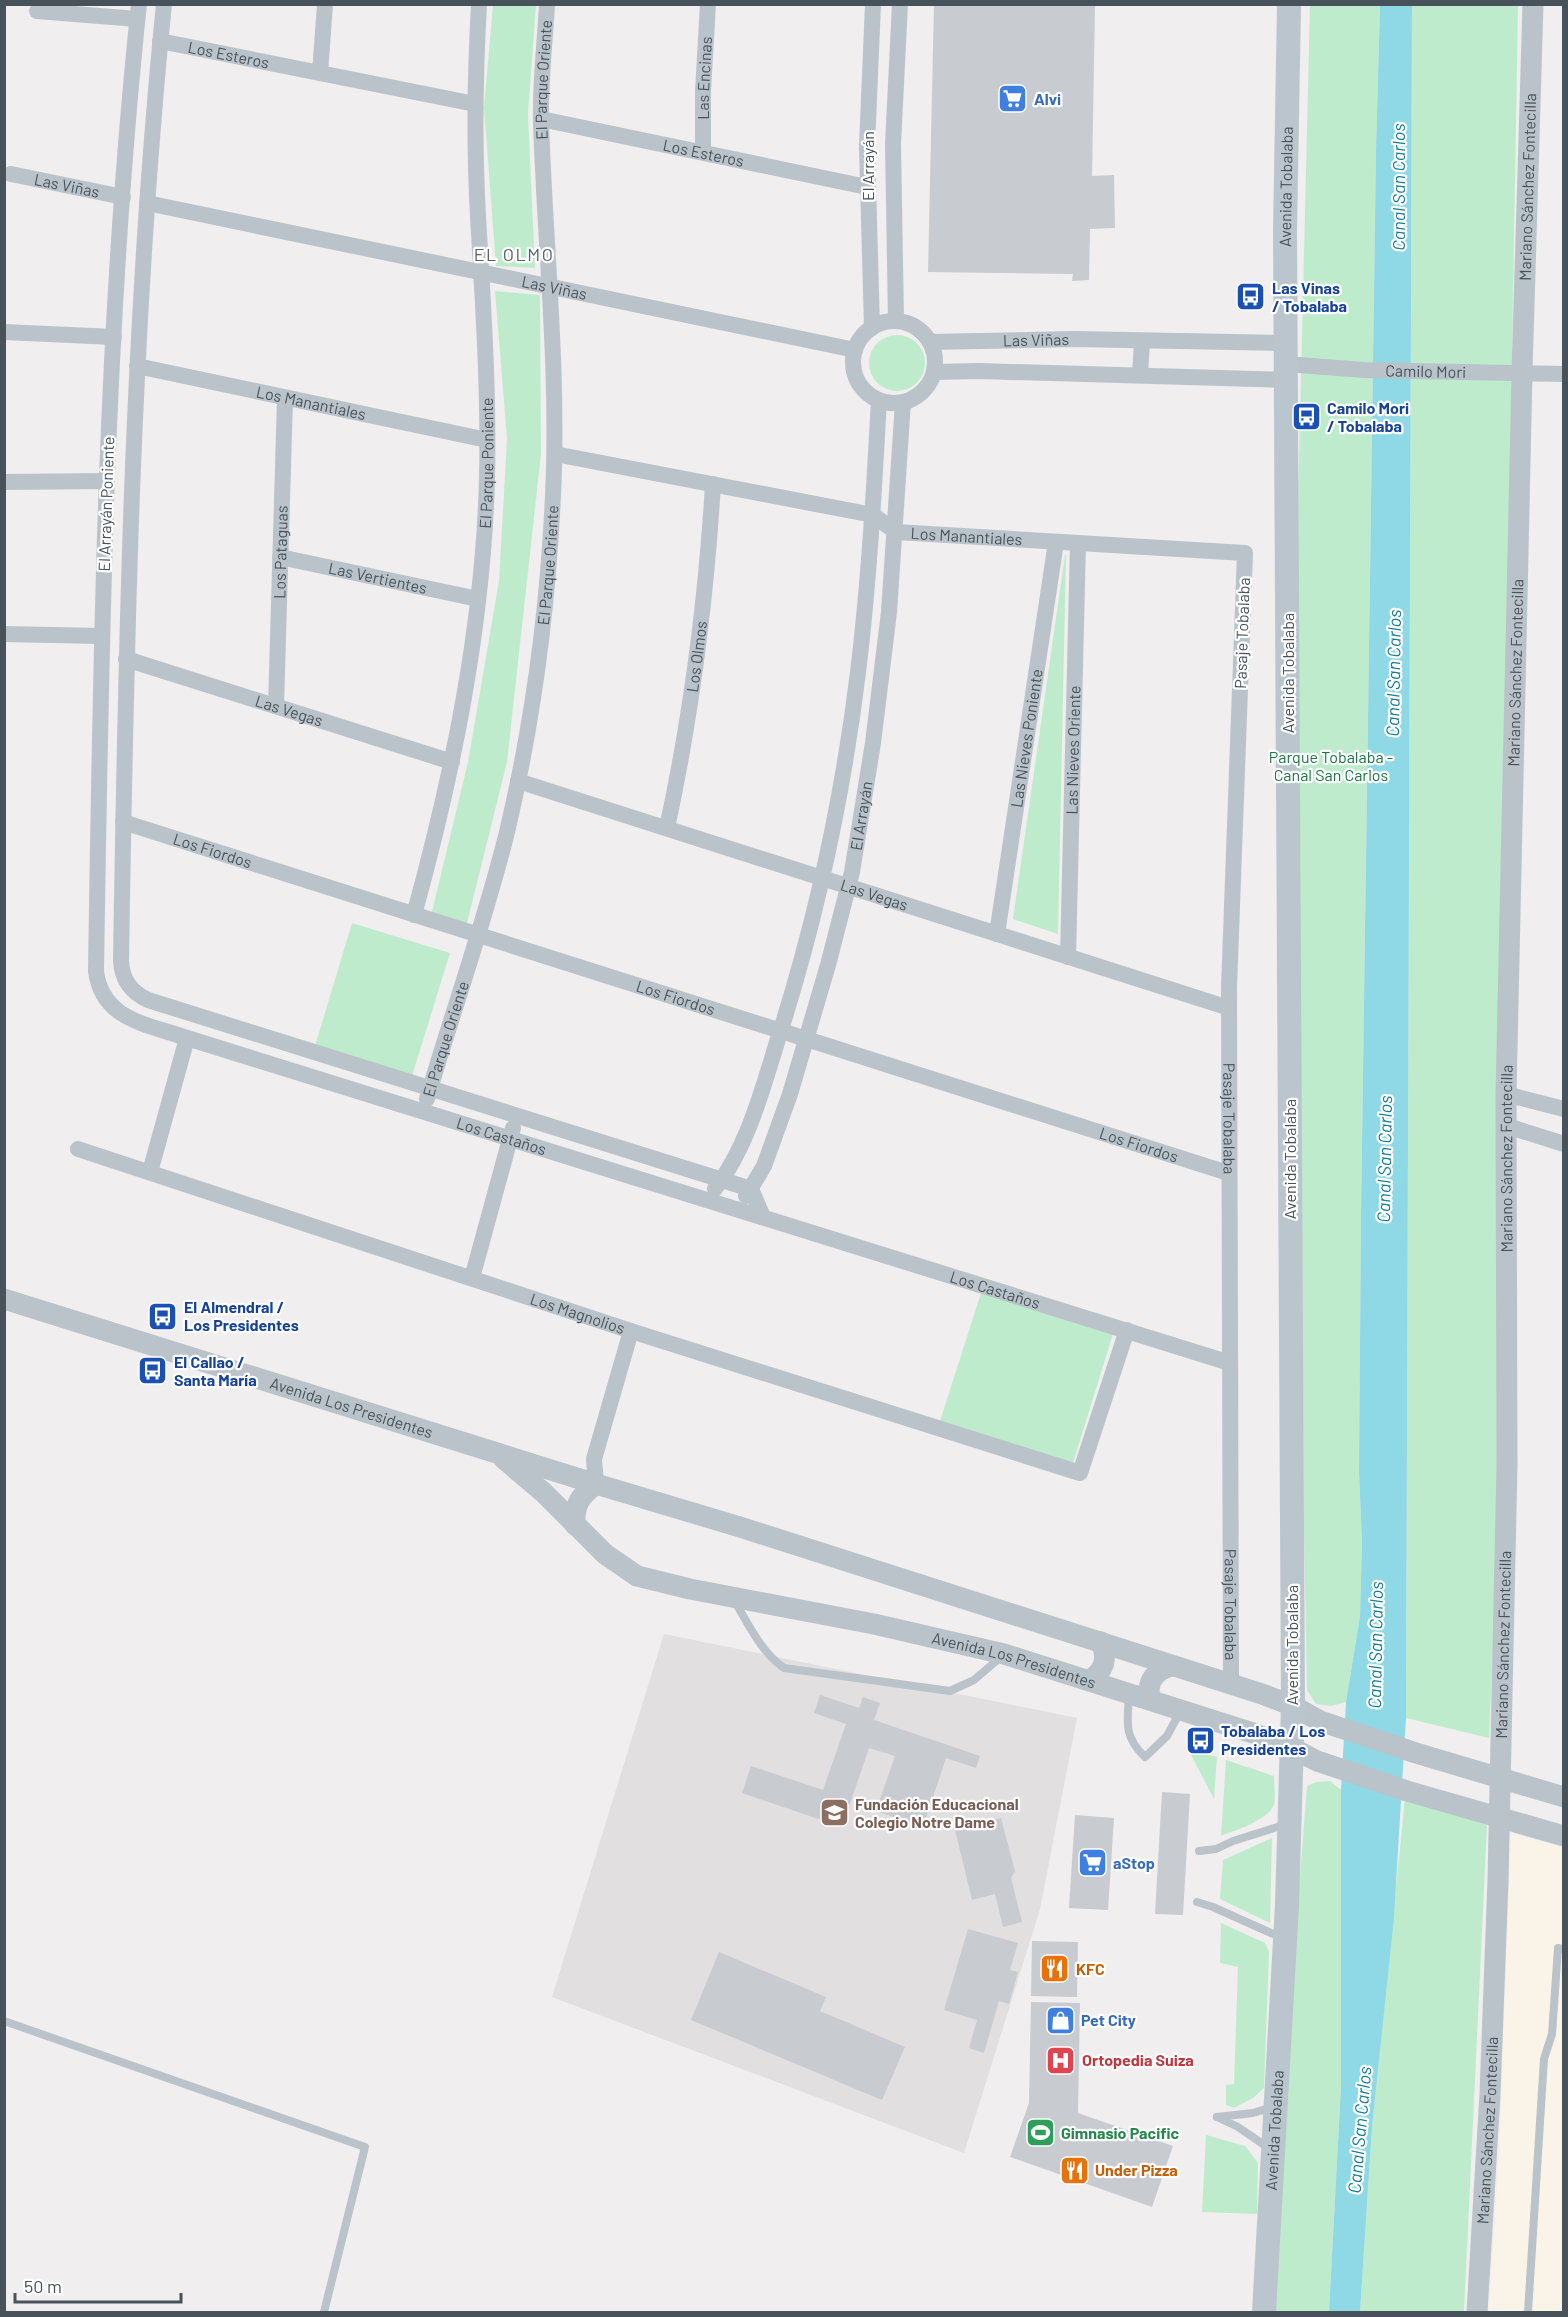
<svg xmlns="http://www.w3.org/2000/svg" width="1568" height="2317" font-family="Barlow,sans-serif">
	<rect width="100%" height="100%" fill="#f0eeee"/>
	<path fill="#faf4e8" d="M1511,1833L1563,1848L1564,2312H1489L1499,2154Z"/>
	<path fill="#e1dfdf" d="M664,1634L1077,1718L1040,1909L964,2153L552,1997Z"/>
	<g fill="#bfebcd">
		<path d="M493,5H536L528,114L535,268L496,266L484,108Z"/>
		<path d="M1310,5H1380L1376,150L1361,1216L1359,1472L1362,1543L1360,1616L1346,1702L1331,1706L1316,1704L1307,1690L1304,1532L1297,541Z"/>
		<path d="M1412,5H1518L1499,1120L1501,1465L1489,1738L1406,1718Z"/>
		<path d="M495,291L540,295L541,454L507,762L466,927L431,916L468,762L499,581L507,439Z"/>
		<circle cx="897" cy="363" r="28"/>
		<path d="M1065,555H1066L1058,934L1013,919Z"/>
		<path d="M352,923L450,953L412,1076L315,1046Z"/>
		<path d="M981,1293L1113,1334L1073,1463L940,1421Z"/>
		<path d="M1188,1749L1217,1757L1214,1799Z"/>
		<path d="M1226,1760L1274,1776C1274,1784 1276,1796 1274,1804C1269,1820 1236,1830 1221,1836Z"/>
		<path d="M1330,1781L1341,1790V2087L1329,2312H1274L1297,1914L1307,1786L1316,1782Z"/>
		<path d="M1405,1798L1487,1825L1464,2312H1360L1372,2127Z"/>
		<path d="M1272,1838L1270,1923L1220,1899L1223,1860Z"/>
		<path d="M1221,1923L1265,1943L1269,1952L1264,2088L1253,2098L1234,2108L1226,2105V2085L1234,2084L1238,1967L1220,1963Z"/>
		<path d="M1206,2135L1245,2146L1258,2163L1257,2214L1202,2212Z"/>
	</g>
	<path fill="#8fd8e5" d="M1412,4L1406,1718L1394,1917L1372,2127L1360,2312H1329L1341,2087V1790L1346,1702L1360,1616L1362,1543L1359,1472L1361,1216L1376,150L1380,5Z"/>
	<g fill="#c8cbd0">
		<path d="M934,4H1095L1092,176L1114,175L1115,228L1090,229L1089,280L1072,281L1073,274L928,272Z"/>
		<path d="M820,1695L859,1708L863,1697L880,1703L874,1720L980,1756L976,1768L946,1758L923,1827L876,1811L895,1756L869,1748L842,1827L742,1793L751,1766L823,1790L846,1724L814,1713Z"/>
		<path d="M1162,1792L1190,1794L1183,1915L1155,1914Z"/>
		<path d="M1075,1815L1114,1818L1108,1910L1069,1908Z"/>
		<path d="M1001,1818L1015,1871L1011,1878L1022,1922L1003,1927L995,1894L972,1900L955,1830Z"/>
		<path d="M968,1929L1018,1943L1010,1970L1018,1972L1009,2004L999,2001L984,2053L969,2048L977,2020L944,2010Z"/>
		<path d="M1032,1941L1078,1942L1077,1997L1031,1996Z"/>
		<path d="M719,1952L826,1997L820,2011L905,2047L882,2100L691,2020Z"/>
		<path d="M1031,2002L1080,2003L1078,2113L1173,2146L1152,2207L1010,2157L1029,2103Z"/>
	</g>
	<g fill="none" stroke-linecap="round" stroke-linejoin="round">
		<g stroke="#bac3ca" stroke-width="8">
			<path d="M735,1602C749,1625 761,1652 784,1668L950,1691L974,1680L1002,1656"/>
			<path d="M1129,1696C1127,1723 1124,1737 1145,1757L1167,1736L1181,1710"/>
			<path d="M1199,1851L1216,1849L1233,1841L1287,1824"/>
			<path d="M1197,1902L1213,1907L1282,1938"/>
			<path d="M4,2021L365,2147L324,2312"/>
			<path d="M1217,2117L1238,2127L1270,2149"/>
			<path d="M1217,2117L1253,2113L1272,2107"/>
			<path d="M1528,2312L1544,2059L1552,2034L1558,1948L1564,1949"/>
		</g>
		<g stroke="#bac3ca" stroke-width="16">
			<path id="s1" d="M139,4C105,325 101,649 96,971C102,1020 147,1024 187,1038L1230,1363"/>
			<path d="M164,4C132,323 126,642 121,961C122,980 131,992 148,1000L751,1189L763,1217"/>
			<path d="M37,11L137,19"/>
			<path id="s2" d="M160,41L475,104"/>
			<path d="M320,73L325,4"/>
			<path id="s3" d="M541,119L867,187"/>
			<path id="s4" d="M703,152V91L708,4"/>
			<path id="s5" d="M11,174L123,197"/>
			<path id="s6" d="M147,203L855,350"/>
			<path d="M896,321L893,144L900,4"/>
			<circle cx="894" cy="362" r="41"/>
			<path d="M872,328L867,146L873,4"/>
			<path d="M4,332L114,337"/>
			<path id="s7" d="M930,342L1074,339L1286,343"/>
			<path id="s8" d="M1286,364L1364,370L1564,374"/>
			<path id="s9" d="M137,366L487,440"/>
			<path d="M934,372L979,371L1286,380"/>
			<path d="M1140,374L1142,342"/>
			<path id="s10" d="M555,454L873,515L896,532L1245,553L1229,988L1231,1684"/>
			<path d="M4,482L107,481"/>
			<path id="s11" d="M280,557L478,599"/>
			<path d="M4,634L101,636"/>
			<path id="s12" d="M126,659L452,762"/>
			<path id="s13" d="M276,706L285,398"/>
			<path id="s14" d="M518,781L1229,1008"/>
			<path id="s15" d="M123,822L1228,1173"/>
			<path id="s16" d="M667,828C692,712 706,602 713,484"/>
			<path id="s17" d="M414,915C453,773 483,627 487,479C489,391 483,304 478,216C474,146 475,75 479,4"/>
			<path id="s18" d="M997,934L1056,542"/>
			<path id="s19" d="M1068,957L1078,543"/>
			<path d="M1506,1094L1564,1109"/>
			<path id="s20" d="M427,1099C453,1010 485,922 507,832C533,722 548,607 553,495C559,370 545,246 541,122C540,83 545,43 547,4"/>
			<path d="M1507,1126L1564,1144"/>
			<path id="s21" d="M78,1149L631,1331L1080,1473L1127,1330"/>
			<path d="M150,1172L187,1038"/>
			<path d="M715,1189C748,1146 762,1090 778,1039C816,920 843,796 858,672C869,582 874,491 879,400"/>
			<path id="s22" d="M746,1196L764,1166L790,1094L828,965L852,872L873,743L889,612L903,402"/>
			<path d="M472,1278L513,1128"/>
			<path d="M596,1484L594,1459L631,1331"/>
		</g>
		<g stroke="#bac3ca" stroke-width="21">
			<path id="s23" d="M4,1299L596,1484L740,1527L1262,1694L1293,1706L1320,1721L1416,1753L1564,1797"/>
			<path id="s24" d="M504,1459L543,1492L605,1554L637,1576L690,1589L874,1624L1004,1654L1253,1733L1292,1748L1317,1761L1407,1791L1564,1836"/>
			<path d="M575,1525C574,1504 580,1496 596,1484"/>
			<path d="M1090,1680C1105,1670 1108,1659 1101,1642"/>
			<path d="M1150,1699C1146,1681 1156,1669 1173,1666"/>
			<path id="s25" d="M1477,2312L1490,2094L1498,1880L1507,1464L1506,1094L1522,372L1533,4"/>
		</g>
		<path stroke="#bbc5ce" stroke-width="24" id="s26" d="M1264,2312L1287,1905L1293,1706L1285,231L1289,4"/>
	</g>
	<defs>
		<symbol id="supermarket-square" viewBox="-11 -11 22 22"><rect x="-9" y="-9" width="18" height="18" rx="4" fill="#3f7fe0" stroke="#fff"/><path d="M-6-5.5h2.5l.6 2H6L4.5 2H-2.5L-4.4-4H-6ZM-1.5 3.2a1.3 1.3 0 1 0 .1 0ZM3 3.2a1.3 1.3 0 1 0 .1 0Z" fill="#fff"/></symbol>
		<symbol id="bus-square" viewBox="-11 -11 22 22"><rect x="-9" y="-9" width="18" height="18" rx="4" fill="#1a4fb4" stroke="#fff"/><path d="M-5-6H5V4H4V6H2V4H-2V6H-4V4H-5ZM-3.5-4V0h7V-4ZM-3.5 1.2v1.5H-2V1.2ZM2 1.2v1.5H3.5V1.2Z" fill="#fff"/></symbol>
		<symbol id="school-square" viewBox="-11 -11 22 22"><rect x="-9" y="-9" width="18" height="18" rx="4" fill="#8d6e63" stroke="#fff"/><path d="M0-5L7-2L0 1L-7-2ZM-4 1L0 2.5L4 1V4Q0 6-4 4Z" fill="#fff"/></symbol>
		<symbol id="restaurant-square" viewBox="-11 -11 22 22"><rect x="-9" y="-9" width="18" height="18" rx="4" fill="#e8710a" stroke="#fff"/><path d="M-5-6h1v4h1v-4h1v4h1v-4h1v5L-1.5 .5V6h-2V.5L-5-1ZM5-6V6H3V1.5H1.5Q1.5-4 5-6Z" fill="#fff"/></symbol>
		<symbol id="shop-square" viewBox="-11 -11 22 22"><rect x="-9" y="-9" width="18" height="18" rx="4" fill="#3f7fe0" stroke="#fff"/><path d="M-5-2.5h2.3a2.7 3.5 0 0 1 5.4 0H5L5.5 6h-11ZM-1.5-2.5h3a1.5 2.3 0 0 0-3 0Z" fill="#fff"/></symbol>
		<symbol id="hospital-square" viewBox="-11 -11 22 22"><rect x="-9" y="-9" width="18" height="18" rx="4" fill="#e0444e" stroke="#fff"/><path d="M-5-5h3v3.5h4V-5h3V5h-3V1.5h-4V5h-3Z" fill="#fff"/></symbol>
		<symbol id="stadium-square" viewBox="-11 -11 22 22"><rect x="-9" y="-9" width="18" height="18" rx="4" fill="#2e9e5b" stroke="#fff"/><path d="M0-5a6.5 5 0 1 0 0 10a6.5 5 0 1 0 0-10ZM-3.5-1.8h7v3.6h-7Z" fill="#fff"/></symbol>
	</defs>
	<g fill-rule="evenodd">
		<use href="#supermarket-square" x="996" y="82" width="33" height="33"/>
		<use href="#bus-square" x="1234" y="280" width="33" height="33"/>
		<use href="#bus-square" x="1290" y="400" width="33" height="33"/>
		<use href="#bus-square" x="146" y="1300" width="33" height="33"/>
		<use href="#bus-square" x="136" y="1354" width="33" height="33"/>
		<use href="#bus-square" x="1184" y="1724" width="33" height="33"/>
		<use href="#school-square" x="818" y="1796" width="33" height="33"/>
		<use href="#supermarket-square" x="1076" y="1846" width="33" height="33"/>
		<use href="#restaurant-square" x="1038" y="1952" width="33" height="33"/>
		<use href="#shop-square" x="1044" y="2004" width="33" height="33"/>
		<use href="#hospital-square" x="1044" y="2044" width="33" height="33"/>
		<use href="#stadium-square" x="1024" y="2116" width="33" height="33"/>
		<use href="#restaurant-square" x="1058" y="2154" width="33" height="33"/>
	</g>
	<g text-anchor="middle" stroke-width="4.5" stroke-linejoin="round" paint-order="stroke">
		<g font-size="16" fill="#47525a" stroke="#fff">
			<text dy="6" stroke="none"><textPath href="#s2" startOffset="70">Los Esteros</textPath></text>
			<text dy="6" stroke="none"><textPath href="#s4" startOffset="74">Las Encinas</textPath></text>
			<text dy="6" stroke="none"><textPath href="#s20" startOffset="1035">El Parque Oriente</textPath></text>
			<text dy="6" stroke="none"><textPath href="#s3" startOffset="166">Los Esteros</textPath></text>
			<text transform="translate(868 166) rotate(-90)" y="6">El Arrayán</text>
			<text dy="6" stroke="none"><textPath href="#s5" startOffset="57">Las Viñas</textPath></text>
			<text dy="6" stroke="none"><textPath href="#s26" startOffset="2126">Avenida Tobalaba</textPath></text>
			<text dy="6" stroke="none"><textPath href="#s25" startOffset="2126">Mariano Sánchez Fontecilla</textPath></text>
			<text dy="6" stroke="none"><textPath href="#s6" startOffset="416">Las Viñas</textPath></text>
			<text dy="6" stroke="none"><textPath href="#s7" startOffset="106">Las Viñas</textPath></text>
			<text dy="6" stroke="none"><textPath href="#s8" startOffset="140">Camilo Mori</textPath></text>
			<text dy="6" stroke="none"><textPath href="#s9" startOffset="178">Los Manantiales</textPath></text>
			<text dy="6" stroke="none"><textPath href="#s17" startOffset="459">El Parque Poniente</textPath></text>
			<text transform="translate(106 504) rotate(-88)" y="6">El Arrayán Poniente</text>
			<text dy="6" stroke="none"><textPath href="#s10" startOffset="423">Los Manantiales</textPath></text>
			<text dy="6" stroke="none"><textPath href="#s13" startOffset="154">Los Pataguas</textPath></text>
			<text dy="6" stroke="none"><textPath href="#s20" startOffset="549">El Parque Oriente</textPath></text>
			<text dy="6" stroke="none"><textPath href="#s11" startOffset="100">Las Vertientes</textPath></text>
			<text transform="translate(1242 633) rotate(-88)" y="6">Pasaje Tobalaba</text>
			<text dy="6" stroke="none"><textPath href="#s16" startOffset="174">Los Olmos</textPath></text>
			<text transform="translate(1288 673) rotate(-90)" y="6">Avenida Tobalaba</text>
			<text dy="6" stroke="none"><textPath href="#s25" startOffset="1640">Mariano Sánchez Fontecilla</textPath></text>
			<text dy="6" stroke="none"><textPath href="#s12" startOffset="171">Las Vegas</textPath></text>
			<text dy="6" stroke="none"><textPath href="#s18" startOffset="198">Las Nieves Poniente</textPath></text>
			<text dy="6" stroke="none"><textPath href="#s19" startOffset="207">Las Nieves Oriente</textPath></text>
			<text dy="6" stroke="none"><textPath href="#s22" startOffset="399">El Arrayán</textPath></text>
			<text dy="6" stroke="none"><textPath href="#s15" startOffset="94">Los Fiordos</textPath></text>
			<text dy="6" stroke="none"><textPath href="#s14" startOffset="374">Las Vegas</textPath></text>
			<text dy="6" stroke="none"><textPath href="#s15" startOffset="580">Los Fiordos</textPath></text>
			<text dy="6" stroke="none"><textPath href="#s20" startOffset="63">El Parque Oriente</textPath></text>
			<text dy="6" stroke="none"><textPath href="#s10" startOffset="1268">Pasaje Tobalaba</textPath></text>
			<text dy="6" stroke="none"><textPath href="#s1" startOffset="1419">Los Castaños</textPath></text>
			<text dy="6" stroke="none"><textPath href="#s15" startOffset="1066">Los Fiordos</textPath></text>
			<text transform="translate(1290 1159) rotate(-90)" y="6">Avenida Tobalaba</text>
			<text dy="6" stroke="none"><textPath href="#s25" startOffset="1154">Mariano Sánchez Fontecilla</textPath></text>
			<text dy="6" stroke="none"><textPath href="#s1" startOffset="1936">Los Castaños</textPath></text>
			<text dy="6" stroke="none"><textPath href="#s21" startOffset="526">Los Magnolios</textPath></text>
			<text dy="6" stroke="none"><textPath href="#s23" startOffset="364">Avenida Los Presidentes</textPath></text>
			<text dy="6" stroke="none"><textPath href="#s10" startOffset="1754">Pasaje Tobalaba</textPath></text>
			<text transform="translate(1292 1645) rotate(-90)" y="6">Avenida Tobalaba</text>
			<text dy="6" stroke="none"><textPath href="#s25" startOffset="668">Mariano Sánchez Fontecilla</textPath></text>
			<text dy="6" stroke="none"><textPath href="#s24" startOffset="564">Avenida Los Presidentes</textPath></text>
			<text dy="6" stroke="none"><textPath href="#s26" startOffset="182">Avenida Tobalaba</textPath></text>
			<text dy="6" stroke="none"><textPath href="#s25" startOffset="182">Mariano Sánchez Fontecilla</textPath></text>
		</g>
		<g font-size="16" font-weight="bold" fill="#366cbe" stroke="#fff" text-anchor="start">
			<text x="1034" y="105">Alvi</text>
			<text x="1113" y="1869">aStop</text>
			<text x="1081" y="2026">Pet City</text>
		</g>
		<g font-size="16" font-weight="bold" fill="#164399" stroke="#fff" text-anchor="start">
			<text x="1272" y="294">Las Vinas<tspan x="1272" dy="18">/ Tobalaba</tspan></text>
			<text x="1327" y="414">Camilo Mori<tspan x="1327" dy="18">/ Tobalaba</tspan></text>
			<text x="184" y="1313">El Almendral /<tspan x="184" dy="18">Los Presidentes</tspan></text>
			<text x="174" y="1368">El Callao /<tspan x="174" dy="18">Santa María</tspan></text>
			<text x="1221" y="1737">Tobalaba / Los<tspan x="1221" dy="18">Presidentes</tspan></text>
		</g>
		<g font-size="16" fill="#1d7644" stroke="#fff">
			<text x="1331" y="763">Parque Tobalaba -<tspan x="1331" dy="18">Canal San Carlos</tspan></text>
		</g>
		<g font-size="16" font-weight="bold" fill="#785e54" stroke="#fff" text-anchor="start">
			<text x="855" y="1810">Fundación Educacional<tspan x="855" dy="18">Colegio Notre Dame</tspan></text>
		</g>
		<g font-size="16" font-weight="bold" fill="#c56008" stroke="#fff" text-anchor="start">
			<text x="1076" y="1975">KFC</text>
			<text x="1095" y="2176">Under Pizza</text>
		</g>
		<g font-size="16" font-weight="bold" fill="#be3a42" stroke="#fff" text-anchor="start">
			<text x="1082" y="2066">Ortopedia Suiza</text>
		</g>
		<g font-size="16" font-weight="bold" fill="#27864d" stroke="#fff" text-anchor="start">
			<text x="1061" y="2139">Gimnasio Pacific</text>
		</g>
		<g font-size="18" font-style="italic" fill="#167d90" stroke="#fff">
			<text transform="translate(1399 187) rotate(-90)" y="6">Canal San Carlos</text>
			<text transform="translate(1394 673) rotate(-89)" y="6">Canal San Carlos</text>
			<text transform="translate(1385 1159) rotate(-89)" y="6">Canal San Carlos</text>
			<text transform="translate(1376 1645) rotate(-89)" y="6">Canal San Carlos</text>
			<text transform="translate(1360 2130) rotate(-85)" y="6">Canal San Carlos</text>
		</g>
		<g font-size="18" letter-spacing="1.5" fill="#5b5f62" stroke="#fff">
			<text x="514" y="261">EL OLMO</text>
		</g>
	</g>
	<rect width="1568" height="2317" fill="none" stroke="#47525a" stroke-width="12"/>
	<path d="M15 2293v9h166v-9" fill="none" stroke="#47525a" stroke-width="3"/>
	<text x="24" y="2293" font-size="18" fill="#47525a" stroke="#ffffff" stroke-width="4.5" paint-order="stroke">50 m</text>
</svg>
